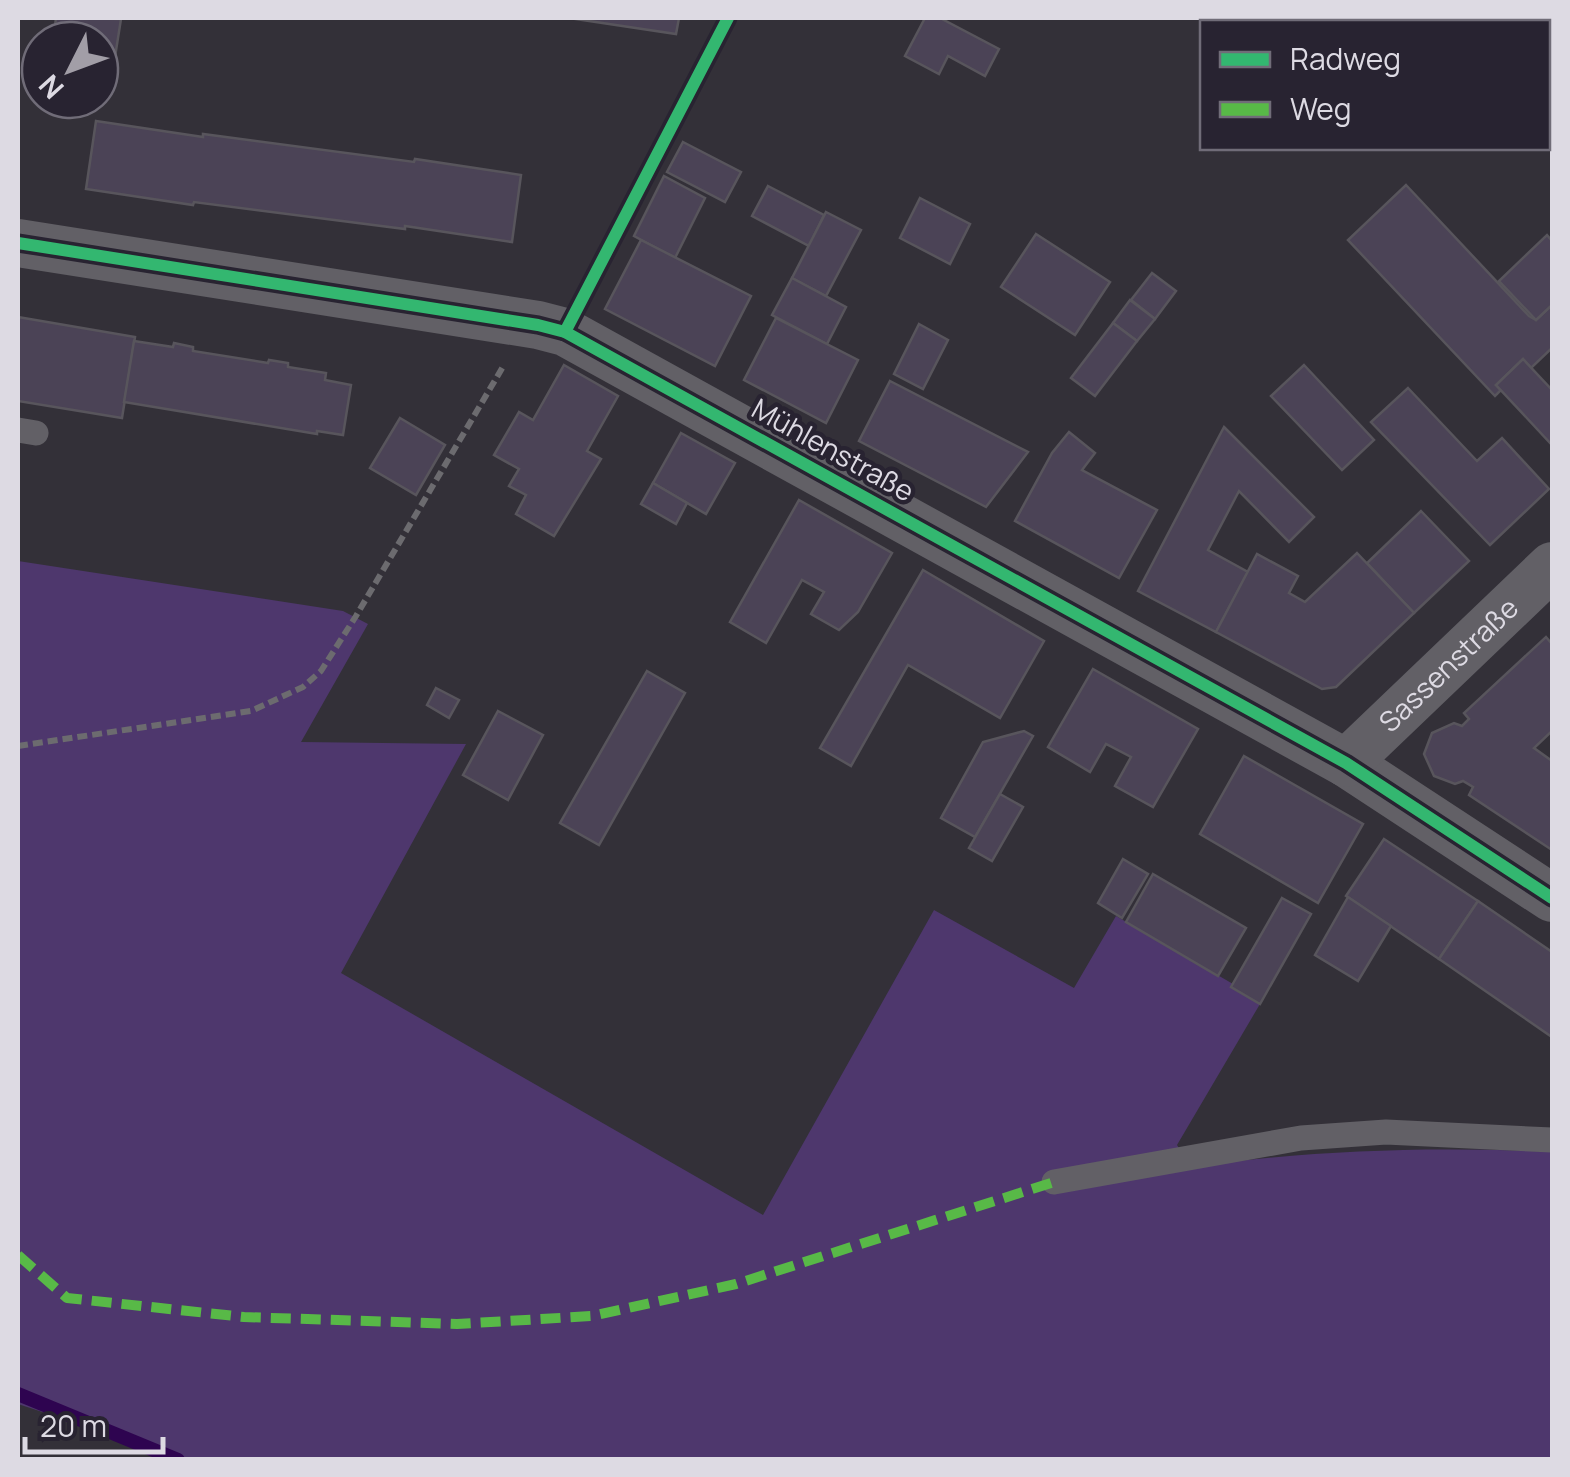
<svg xmlns="http://www.w3.org/2000/svg" width="1570" height="1477" font-family="Manrope,sans-serif">
	<rect width="100%" height="100%" fill="#333038"/>
	<path fill="#4e376d" d="M18,561L343,611L368,624L301,742L466,744L341,973L763,1215L934,910L1074,988L1116,916L1233,984L1232,987L1260,1004L1177,1145L1191,1167C1310,1150 1432,1146 1552,1152V1459L162,1460L85,1426L18,1404Z"/>
	<g fill="none" stroke-linecap="round" stroke-linejoin="round">
		<path stroke="#2e0450" stroke-width="14" d="M18,1394L178,1460"/>
	</g>
	<g fill="#4b4356" stroke="#58555c" stroke-width="2.5">
		<path d="M56,18L121,19L115,57L100,54V40H53Z"/>
		<path d="M569,18H679L676,34Z"/>
		<path d="M925,18H940L999,49L985,76L948,56L939,74L905,56Z"/>
		<path d="M96,121L203,137V134L414,162L415,159L521,175L512,242L405,226V229L194,202L193,205L86,189Z"/>
		<path d="M683,142L741,172L725,202L667,172Z"/>
		<path d="M664,176L705,198L675,258L634,236Z"/>
		<path d="M1406,185L1529,316L1536,320L1552,305V348L1531,368L1523,359L1496,385L1501,390L1495,396L1348,240Z"/>
		<path d="M768,186L824,215L809,246L752,216Z"/>
		<path d="M920,198L970,224L950,264L900,238Z"/>
		<path d="M826,212L861,230L826,296L792,278Z"/>
		<path d="M1036,234L1110,282L1075,335L1001,287Z"/>
		<path d="M1547,235L1552,241V305L1536,320L1499,281Z"/>
		<path d="M641,240L751,296L715,366L605,309Z"/>
		<path d="M1152,273L1176,291L1155,319L1131,300Z"/>
		<path d="M792,278L846,307L827,344L772,315Z"/>
		<path d="M1130,300L1155,319L1137,341L1113,323Z"/>
		<path d="M18,317L135,337L122,418L18,401Z"/>
		<path d="M776,318L858,360L826,423L744,380Z"/>
		<path d="M1113,323L1137,341L1095,396L1071,378Z"/>
		<path d="M919,324L948,340L923,389L894,374Z"/>
		<path d="M134,341L173,347L174,343L193,347V351L268,363L269,360L288,363V367L326,373L325,380L351,385L343,435L317,431V434L124,402Z"/>
		<path d="M1523,359L1552,390V445L1496,385Z"/>
		<path d="M564,365L618,396L587,451L601,459L554,536L516,514L526,495L509,486L519,469L494,455L519,412L533,420Z"/>
		<path d="M1304,365L1374,440L1342,470L1271,396Z"/>
		<path d="M890,381L1028,452L986,507L859,441Z"/>
		<path d="M1408,388L1477,461L1502,438L1549,489L1490,545L1371,422Z"/>
		<path d="M400,418L445,445L416,495L370,468Z"/>
		<path d="M1224,427L1314,517L1289,542L1239,491L1208,550L1248,572L1216,632L1138,591Z"/>
		<path d="M1069,432L1095,453L1082,470L1157,510L1119,578L1015,521L1052,453Z"/>
		<path d="M681,433L735,463L706,514L653,483Z"/>
		<path d="M653,483L687,503L676,524L641,504Z"/>
		<path d="M799,500L892,553L858,612L839,630L811,614L824,592L802,580L766,643L730,622Z"/>
		<path d="M1421,511L1469,561L1414,613L1367,563Z"/>
		<path d="M1357,553L1414,613L1336,687L1322,689L1216,632L1257,554L1298,576L1289,593L1305,602Z"/>
		<path d="M923,570L1044,641L1000,718L908,665L851,766L820,748Z"/>
		<path d="M1546,637L1552,644V731L1534,748L1552,761V850L1469,795L1473,787L1463,781L1455,784L1434,776L1424,754L1432,733L1454,723L1462,726L1469,719L1464,713Z"/>
		<path d="M1093,669L1198,729L1153,807L1115,786L1131,757L1106,744L1090,772L1048,747Z"/>
		<path d="M647,671L685,693L599,845L560,823Z"/>
		<path d="M436,688L459,700L449,718L427,705Z"/>
		<path d="M498,711L543,735L508,800L463,775Z"/>
		<path d="M1024,731L1033,736L975,837L941,818L983,742Z"/>
		<path d="M1244,756L1363,824L1318,903L1200,834Z"/>
		<path d="M1000,794L1023,807L992,861L969,848Z"/>
		<path d="M1384,839L1478,901L1439,959L1346,896Z"/>
		<path d="M1123,859L1148,874L1122,918L1098,903Z"/>
		<path d="M1153,874L1246,928L1218,976L1126,922Z"/>
		<path d="M1348,897L1391,926L1358,981L1315,955Z"/>
		<path d="M1282,898L1311,914L1260,1004L1231,987Z"/>
		<path d="M1478,901L1552,952V1037L1439,959Z"/>
	</g>
	<g fill="none" stroke-linecap="round" stroke-linejoin="round">
		<path stroke="#6c6b6f" stroke-width="6" stroke-dasharray="10 5" stroke-linecap="butt" d="M18,746L251,711L303,687L321,671L356,616L504,365"/>
		<g stroke="#626066" stroke-width="25">
			<path d="M18,430L36,433"/>
			<path d="M1054,1182L1301,1138L1386,1132L1552,1140"/>
		</g>
		<g stroke="#626066" stroke-width="48">
			<path d="M18,243L538,325L565,332L1346,763L1552,898"/>
			<path id="s1" d="M1346,763L1552,566"/>
		</g>
		<path stroke="#58b947" stroke-width="10" stroke-dasharray="20 10" stroke-linecap="butt" d="M18,1255L67,1298L244,1317L457,1324L592,1316L736,1284L1054,1182"/>
		<defs>
			<g id="cycleway">
				<path d="M18,243L538,325L565,332L1346,763L1552,898"/>
				<path d="M565,332L728,18"/>
			</g>
		</defs>
		<use href="#cycleway" stroke="#282331" stroke-width="19"/>
		<use href="#cycleway" stroke="#33b770" stroke-width="12"/>
	</g>
	<g text-anchor="middle" stroke-width="9" stroke-linejoin="round" paint-order="stroke">
		<g font-size="28" fill="#dddae3" stroke="#282331">
			<text transform="translate(833 450) rotate(29)" y="10">Mühlenstraße</text>
			<text dy="10" stroke="none"><textPath href="#s1" startOffset="142">Sassenstraße</textPath></text>
		</g>
	</g>
	<rect width="1570" height="1477" fill="none" stroke="#dddae3" stroke-width="40"/>
	<rect x="1200" y="20" width="350" height="130" fill="#282331" stroke="#706c78" stroke-width="2.5"/>
	<rect x="1220" y="52" width="50" height="15" fill="#33b770" stroke="#706c78" stroke-width="2.5"/>
	<text x="1290" y="70" font-size="30" fill="#dddae3">Radweg</text>
	<rect x="1220" y="102" width="50" height="15" fill="#58b947" stroke="#706c78" stroke-width="2.5"/>
	<text x="1290" y="120" font-size="30" fill="#dddae3">Weg</text>
	<g transform="translate(70 70) rotate(228)"><circle r="48" fill="#282331" stroke="#706c78" stroke-width="2.5"/>
	<path d="M0-8L18 38L0 25L-18 38Z" fill="#a29ea7"/>
	<text y="-15" font-size="28" font-weight="bold" text-anchor="middle" fill="#dddae3">N</text>
	</g>
	<path d="M25 1437v15h138v-15" fill="none" stroke="#dddae3" stroke-width="5"/>
	<text x="40" y="1437" font-size="30" fill="#dddae3" stroke="#282331" stroke-width="8" paint-order="stroke">20 m</text>
</svg>
